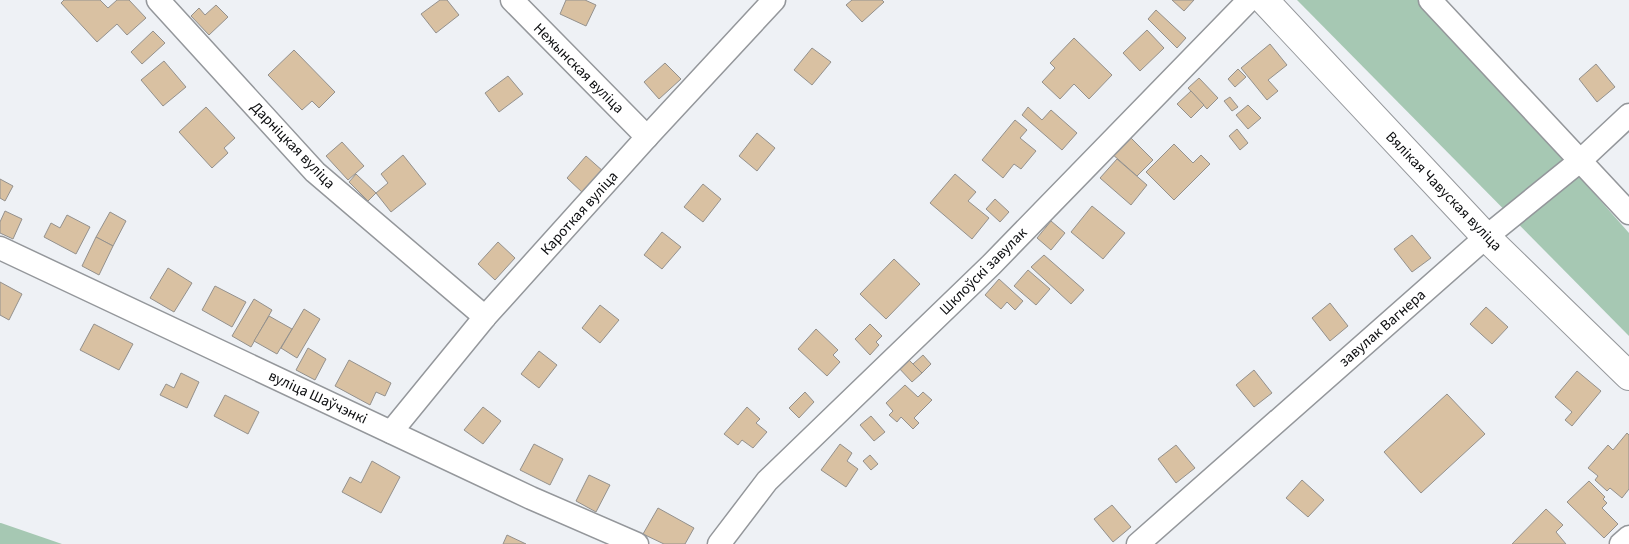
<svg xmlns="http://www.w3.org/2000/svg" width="1629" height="544" font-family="'Source Sans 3',sans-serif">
	<rect width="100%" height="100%" fill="#eef1f5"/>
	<g fill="#a6c8b3">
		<path d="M1297,0H1424L1629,233V336Z"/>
		<path d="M0,523H1L62,544H0Z"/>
	</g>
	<g fill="#d9c1a2" stroke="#94918d">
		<path d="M64,0H100L108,8L117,0H129L146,18L127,35L117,24L97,42L61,3Z"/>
		<path d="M440,0H447L459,15L436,33L421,14Z"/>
		<path d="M566,0H585L596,5L586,26L560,14Z"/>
		<path d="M852,0H882L884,2L862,22L846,5Z"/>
		<path d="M1172,0H1194L1184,11Z"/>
		<path d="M216,5L228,17L209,35L191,16L199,8L205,15Z"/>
		<path d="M1156,10L1186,38L1177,48L1148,19Z"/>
		<path d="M1147,30L1164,48L1140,71L1123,53Z"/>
		<path d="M153,31L165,43L142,64L131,52Z"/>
		<path d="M1074,38L1112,75L1089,99L1074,84L1060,99L1042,82L1055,68L1050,63Z"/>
		<path d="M1270,44L1287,65L1268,80L1278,91L1267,100L1241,68Z"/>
		<path d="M812,48L831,62L812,85L794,70Z"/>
		<path d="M294,50L335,92L319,108L312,101L302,110L268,75Z"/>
		<path d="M164,61L186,87L163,106L141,80Z"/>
		<path d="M665,63L681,79L659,99L644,82Z"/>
		<path d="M1596,64L1615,87L1597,102L1579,79Z"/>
		<path d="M1238,69L1246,77L1235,87L1228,79Z"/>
		<path d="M508,76L523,94L499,112L485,93Z"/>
		<path d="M1199,78L1218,98L1207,109L1188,88Z"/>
		<path d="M1191,91L1204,105L1191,118L1177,104Z"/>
		<path d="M1230,97L1238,107L1232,111L1224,101Z"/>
		<path d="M1248,105L1261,118L1248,129L1236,115Z"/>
		<path d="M206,107L235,138L224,148L228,153L212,168L179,132Z"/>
		<path d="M1028,107L1042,120L1051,110L1077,133L1062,150L1022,115Z"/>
		<path d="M1015,120L1027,130L1020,138L1036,151L1021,169L1014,164L1003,178L982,160Z"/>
		<path d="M1237,129L1248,143L1240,150L1229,136Z"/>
		<path d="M757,133L775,148L757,171L739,156Z"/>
		<path d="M1128,135L1153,160L1137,176L1111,153Z"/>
		<path d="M342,142L364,166L348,180L326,156Z"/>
		<path d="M1174,144L1193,163L1201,155L1210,164L1174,200L1146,172Z"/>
		<path d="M403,155L426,184L391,212L376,193L388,183L381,174Z"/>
		<path d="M586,156L604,172L584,194L567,178Z"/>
		<path d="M1117,159L1147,185L1131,205L1100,178Z"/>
		<path d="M356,174L376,193L368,201L349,182Z"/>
		<path d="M955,174L976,192L968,201L989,218L972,239L930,203Z"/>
		<path d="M0,179L13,186L5,201L0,198Z"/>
		<path d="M703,184L721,199L703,222L684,207Z"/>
		<path d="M995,199L1009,212L1000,222L986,209Z"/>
		<path d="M1092,206L1125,233L1103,259L1071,232Z"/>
		<path d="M5,211L22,219L13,239L0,233V222Z"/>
		<path d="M110,212L126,221L113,246L96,237Z"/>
		<path d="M67,215L90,227L76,254L44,237L51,223L60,228Z"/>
		<path d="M1051,221L1065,233L1051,250L1037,238Z"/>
		<path d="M662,232L681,247L662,269L644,255Z"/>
		<path d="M1412,235L1431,258L1412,272L1394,249Z"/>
		<path d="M96,237L113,246L99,275L82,266Z"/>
		<path d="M498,242L515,258L495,280L478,264Z"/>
		<path d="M1044,255L1084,290L1071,304L1031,267Z"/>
		<path d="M894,259L920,284L886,319L860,294Z"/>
		<path d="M168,268L192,283L174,312L150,298Z"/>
		<path d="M1028,270L1050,289L1036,305L1014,286Z"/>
		<path d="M999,279L1023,301L1015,310L1007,302L1001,309L985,295Z"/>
		<path d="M0,282L22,294L9,320L0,315Z"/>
		<path d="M215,286L246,302L232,327L202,310Z"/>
		<path d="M254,299L272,310L251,347L232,336Z"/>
		<path d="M1330,303L1348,326L1330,341L1312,318Z"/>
		<path d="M600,305L619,320L600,343L582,328Z"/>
		<path d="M1486,307L1508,327L1492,344L1470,324Z"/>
		<path d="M304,309L320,319L297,358L281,348Z"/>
		<path d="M269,316L292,329L277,354L254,341Z"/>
		<path d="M94,324L133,344L119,370L80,350Z"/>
		<path d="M870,324L882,336L876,342L879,345L870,355L855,339Z"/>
		<path d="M816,329L838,350L833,355L840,362L827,376L798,349Z"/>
		<path d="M308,348L326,359L315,380L296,370Z"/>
		<path d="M539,351L557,365L539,388L521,374Z"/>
		<path d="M923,355L931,364L922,373L913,364Z"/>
		<path d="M906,357L922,373L912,382L897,366Z"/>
		<path d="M349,360L391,383L385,396L376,392L370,405L335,386Z"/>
		<path d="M1254,370L1272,393L1254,407L1236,385Z"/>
		<path d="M1577,371L1601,391L1572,426L1565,420L1572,412L1555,397Z"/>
		<path d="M181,373L199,382L187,408L160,395L166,384L174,388Z"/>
		<path d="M905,385L918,397L923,392L932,400L914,418L919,423L913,429L901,417L897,422L889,415L893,411L886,403Z"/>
		<path d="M805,392L814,402L799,418L789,408Z"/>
		<path d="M1447,394L1485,434L1421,493L1384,452Z"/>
		<path d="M225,395L259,412L248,434L214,416Z"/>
		<path d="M483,407L501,421L483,444L464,430Z"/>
		<path d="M747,407L760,419L756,423L767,432L753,448L742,440L738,445L724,434Z"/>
		<path d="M871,416L885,432L874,441L860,425Z"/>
		<path d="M1627,433L1629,435V489L1622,498L1610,488L1607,491L1595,480L1598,476L1588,468L1608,445L1613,450Z"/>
		<path d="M534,444L563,459L550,485L520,470Z"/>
		<path d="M840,444L852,453L847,461L858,469L846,487L821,470Z"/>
		<path d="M1176,445L1195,468L1176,483L1158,459Z"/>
		<path d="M870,455L878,464L871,470L863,461Z"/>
		<path d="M372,461L400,477L381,513L342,492L350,477L361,483Z"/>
		<path d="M589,475L610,485L596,512L576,501Z"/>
		<path d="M1302,480L1324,500L1308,517L1286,498Z"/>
		<path d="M1589,481L1605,497L1603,499L1607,503L1602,508L1618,524L1604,538L1567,502Z"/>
		<path d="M1112,505L1131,527L1113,542L1094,519Z"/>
		<path d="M658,508L694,528L685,544H664L643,534Z"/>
		<path d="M1546,509L1563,525L1556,532L1566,544H1512Z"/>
		<path d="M507,535L526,544H503Z"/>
	</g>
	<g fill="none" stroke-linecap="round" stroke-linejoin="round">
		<defs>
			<g id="street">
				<path d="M158,0L315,172L485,317"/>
				<path d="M512,0L647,137"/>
				<path d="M1430,0L1629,213"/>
				<path d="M0,248L531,498L637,544"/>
				<path d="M391,432L485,317L647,137L774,0"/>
				<path d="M719,544L767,481L991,265L1249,0"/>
				<path d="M1138,544L1486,237L1581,160L1629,115"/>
				<path d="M1621,544L1629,537"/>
			</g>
			<path id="secondary" d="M1264,0L1486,237L1629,376"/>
		</defs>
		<use href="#street" stroke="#94979b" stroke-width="25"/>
		<use href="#secondary" stroke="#94979b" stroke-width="30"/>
		<use href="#street" stroke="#fff" stroke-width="22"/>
		<use href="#secondary" stroke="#fff" stroke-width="28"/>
	</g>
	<g text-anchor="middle" stroke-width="4" stroke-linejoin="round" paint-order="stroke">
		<g font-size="15" fill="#0c0d0f" stroke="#fff">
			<text transform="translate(579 68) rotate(45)" y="5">Нежынская вуліца</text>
			<text transform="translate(293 145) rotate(46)" y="5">Дарніцкая вуліца</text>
			<text transform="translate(1444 191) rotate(46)" y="5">Вялікая Чавуская вуліца</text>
			<text transform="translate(579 213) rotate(-48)" y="5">Кароткая вуліца</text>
			<text transform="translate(983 271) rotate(-45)" y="5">Шклоўскі завулак</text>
			<text transform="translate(1382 328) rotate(-41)" y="5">завулак Вагнера</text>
			<text transform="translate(318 397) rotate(25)" y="5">вуліца Шаўчэнкі</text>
		</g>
	</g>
</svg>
